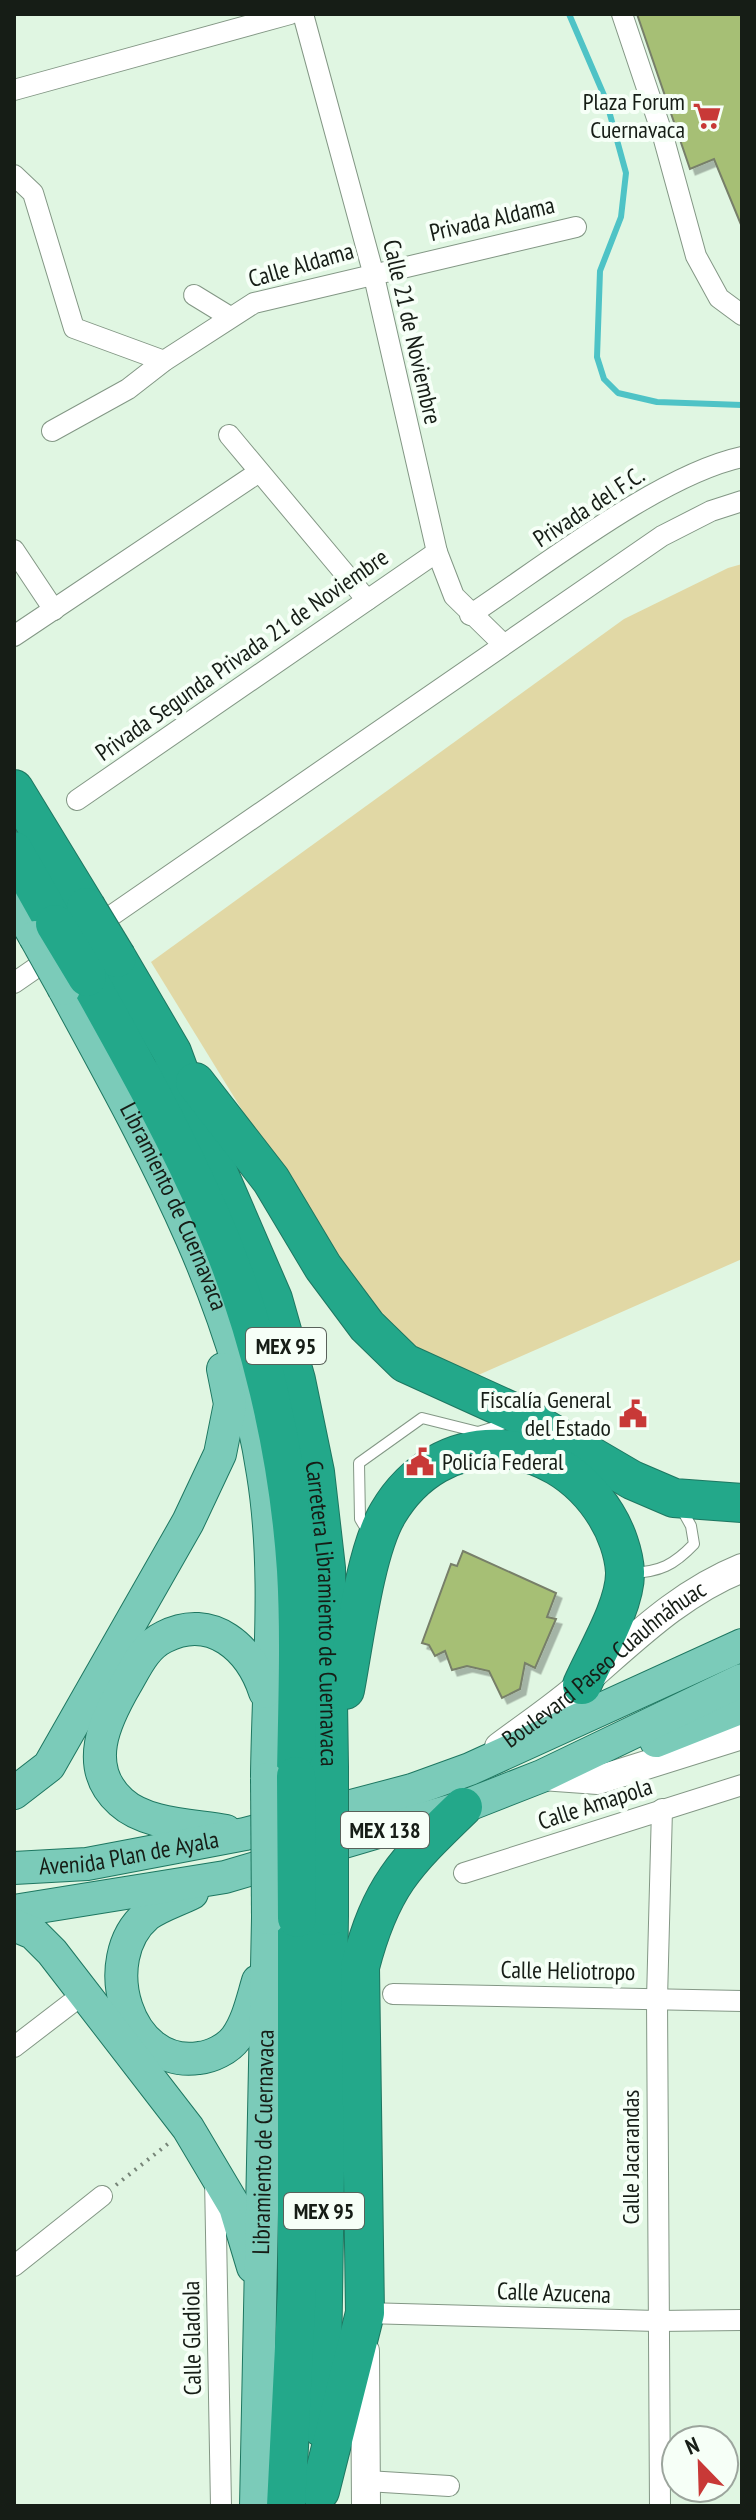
<svg xmlns="http://www.w3.org/2000/svg" width="756" height="2520" font-family="'PT Sans Narrow',sans-serif">
	<defs>
		<filter id="shadow"><feDropShadow dx="5.5" dy="5.5" stdDeviation="0" flood-color="#0004"/></filter>
	</defs>
	<rect width="100%" height="100%" fill="#e0f6e2"/>
	<path fill="#e1d8a5" d="M742,564V1259L467,1380L416,1348L344,1276L151,962L624,619L728,568Z"/>
	<g fill="none" stroke-linecap="round" stroke-linejoin="round">
		<path stroke="#4ec3c6" stroke-width="6" d="M569,14L606,100L626,173L621,217L600,271L597,357L604,379L618,393L657,402L742,405"/>
	</g>
	<g fill="#a6bf74" stroke="#777f69" stroke-width="2" filter="url(#shadow)">
		<path d="M742,14V227L714,159L690,169L637,14Z"/>
		<path d="M463,1551L556,1593L547,1617L556,1619L535,1668L525,1663L520,1689L502,1698L489,1671L467,1666L452,1670L445,1651L435,1656L429,1645L422,1643L451,1564L457,1566Z"/>
	</g>
	<g fill="none" stroke-linecap="round" stroke-linejoin="round">
		<defs>
			<g id="lane">
				<path d="M369,1534L360,1519L359,1463L422,1418L478,1432L508,1423"/>
				<path d="M631,1573C660,1572 674,1565 694,1544L691,1526L681,1508"/>
			</g>
			<g id="street">
				<path d="M303,14L373,272L437,552L454,596L503,644"/>
				<path d="M622,14L663,136L696,256L719,298L742,315"/>
				<path d="M14,90L290,14"/>
				<path d="M14,175L33,193L74,328L164,361"/>
				<path d="M194,295L230,317"/>
				<path d="M52,431L128,389L164,361L254,303L576,227"/>
				<path d="M229,435L367,600"/>
				<path d="M14,550L54,610"/>
				<path d="M470,615C543,567 659,475 742,457"/>
				<path d="M14,636L259,472"/>
				<path d="M77,800L437,552"/>
				<path d="M92,929L662,536L711,511L742,501"/>
				<path d="M14,983L56,954"/>
				<path d="M464,1873L742,1785"/>
				<path d="M393,1994L742,2001"/>
				<path d="M14,2047L74,2001"/>
				<path d="M215,2178L221,2506"/>
				<path d="M14,2266L102,2196"/>
				<path d="M365,2313L657,2321L742,2320"/>
				<path d="M367,2481L449,2486"/>
				<path d="M660,2506L657,1999L662,1809"/>
			</g>
			<g id="secondary">
				<path id="s1" d="M499,1747C527,1726 557,1706 583,1683C634,1639 678,1594 742,1568"/>
				<path d="M542,1776L598,1780L742,1735"/>
				<path d="M365,2351L366,2506"/>
			</g>
			<g id="primary">
				<path d="M14,900L35,937"/>
				<path id="s2" d="M64,989C148,1144 236,1297 263,1474C279,1573 268,1676 267,1776"/>
				<path d="M656,1741L742,1707"/>
				<path d="M14,1793L49,1766L188,1522L220,1454L230,1404L223,1369"/>
				<path d="M226,1831C193,1825 146,1825 121,1802C82,1767 105,1720 126,1684C136,1667 145,1646 164,1637C212,1612 251,1649 265,1692"/>
				<path id="s3" d="M14,1868L87,1864L245,1834L412,1790L470,1769L742,1645"/>
				<path d="M192,1893C178,1900 159,1906 147,1915C95,1959 127,2069 199,2058C211,2057 228,2049 236,2038C248,2021 252,2001 258,1981"/>
				<path d="M14,1911L225,1877L463,1807L542,1776L742,1680"/>
				<path d="M14,1925L33,1933L52,1952L188,2128L235,2207L253,2267"/>
				<path id="s4" d="M256,2506L268,1918"/>
			</g>
			<g id="highway">
				<path d="M14,789L86,907"/>
				<path d="M14,851L55,924"/>
				<path id="s5" d="M117,958L172,1052L206,1144L273,1299L296,1380L315,1472L326,1568L329,1767"/>
				<path d="M87,977C131,1056 176,1135 212,1219C259,1328 288,1451 296,1570C300,1638 297,1707 296,1776"/>
				<path d="M195,1082L271,1180L323,1267L367,1326L405,1363L526,1418L632,1480L674,1498L742,1503"/>
				<path d="M345,1690C354,1643 365,1551 388,1513C440,1425 553,1429 606,1515C616,1531 624,1553 625,1572C626,1605 595,1655 582,1685"/>
				<path d="M321,2427L329,1916"/>
				<path d="M320,2491L365,2313L360,1967C381,1886 404,1864 463,1807"/>
				<path d="M286,2506L297,2288V1918"/>
			</g>
		</defs>
		<use href="#lane" stroke="#839785" stroke-width="12"/>
		<use href="#street" stroke="#839785" stroke-width="22"/>
		<use href="#secondary" stroke="#839785" stroke-width="30"/>
		<use href="#primary" stroke="#1e7761" stroke-width="34"/>
		<use href="#highway" stroke="#1e7761" stroke-width="40"/>
		<path stroke="#778578" stroke-width="4" stroke-dasharray="2 6" stroke-linecap="butt" d="M116,2185L169,2143"/>
		<use href="#lane" stroke="#fff" stroke-width="10"/>
		<use href="#street" stroke="#fff" stroke-width="20"/>
		<use href="#secondary" stroke="#fff" stroke-width="28"/>
		<use href="#primary" stroke="#7bcbb9" stroke-width="32"/>
		<use href="#highway" stroke="#23a88a" stroke-width="38"/>
		<defs>
			<g id="primary-bridge">
				<path d="M35,937L64,989"/>
				<path d="M267,1779L268,1918"/>
			</g>
			<g id="highway-bridge">
				<path d="M86,907L117,958"/>
				<path d="M55,924L87,977"/>
				<path d="M329,1767V1916"/>
				<path d="M296,1776L297,1918"/>
			</g>
		</defs>
		<use href="#primary-bridge" stroke="#1e7761" stroke-width="34" stroke-linecap="butt"/>
		<use href="#highway-bridge" stroke="#1e7761" stroke-width="40" stroke-linecap="butt"/>
		<use href="#primary-bridge" stroke="#7bcbb9" stroke-width="32"/>
		<use href="#highway-bridge" stroke="#23a88a" stroke-width="38"/>
	</g>
	<defs>
		<symbol id="supermarket-bare" viewBox="-9 -9 18 18"><path d="M-6-5.5h2.5l.6 2H6L4.5 2H-2.5L-4.4-4H-6ZM-1.5 3.2a1.3 1.3 0 1 0 .1 0ZM3 3.2a1.3 1.3 0 1 0 .1 0Z" fill="#c83937" stroke="#f6fff7" stroke-width="2.5" paint-order="stroke"/></symbol>
		<symbol id="civic-bare" viewBox="-9 -9 18 18"><path d="M-.6-6.5H3V-4.5H.6V-3L4-1V1h2V6H-6V1h2V-1L-.6-3ZM-1.2 2.5V6h2.4V2.5Z" fill="#c83937" stroke="#f6fff7" stroke-width="2.5" paint-order="stroke"/></symbol>
	</defs>
	<g fill-rule="evenodd">
		<use href="#supermarket-bare" x="687" y="96" width="40" height="40"/>
		<use href="#civic-bare" x="613" y="1394" width="40" height="40"/>
		<use href="#civic-bare" x="400" y="1442" width="40" height="40"/>
	</g>
	<g text-anchor="middle" stroke-width="8" stroke-linejoin="round" paint-order="stroke">
		<g fill="#f6fff7" stroke="#59615a" stroke-width="2">
			<rect x="246" y="1328" width="80" height="36" rx="6"/>
			<rect x="341" y="1812" width="88" height="36" rx="6"/>
			<rect x="284" y="2193" width="80" height="36" rx="6"/>
		</g>
		<g font-size="22" font-weight="bold" fill="#161d16">
			<text x="286" y="1354">MEX 95</text>
			<text x="385" y="1838">MEX 138</text>
			<text x="324" y="2219">MEX 95</text>
		</g>
		<g font-size="24" fill="#161d16" stroke="#f6fff7" text-anchor="end">
			<text x="685" y="110">Plaza Forum<tspan x="685" dy="28">Cuernavaca</tspan></text>
			<text x="611" y="1408">Fiscalía General<tspan x="611" dy="28">del Estado</tspan></text>
			<text x="442" y="1470" text-anchor="start">Policía Federal</text>
		</g>
		<g font-size="24" fill="#161d16" stroke="#f6fff7">
			<text transform="translate(492 219) rotate(-13)" y="8">Privada Aldama</text>
			<text transform="translate(301 265) rotate(-16)" y="8">Calle Aldama</text>
			<text transform="translate(412 332) rotate(77)" y="8">Calle 21 de Noviembre</text>
			<text transform="translate(589 507) rotate(-33)" y="8">Privada del F.C.</text>
			<text transform="translate(242 655) rotate(-35)" y="8">Privada Segunda Privada 21 de Noviembre</text>
			<text dy="8" stroke="none"><textPath href="#s2" startOffset="244">Libramiento de Cuernavaca</textPath></text>
			<text dy="8" stroke="none"><textPath href="#s5" startOffset="696">Carretera Libramiento de Cuernavaca</textPath></text>
			<text dy="8" stroke="none"><textPath href="#s1" startOffset="134">Boulevard Paseo Cuauhnáhuac</textPath></text>
			<text transform="translate(595 1804) rotate(-18)" y="8">Calle Amapola</text>
			<text dy="8" stroke="none"><textPath href="#s3" startOffset="116">Avenida Plan de Ayala</textPath></text>
			<text transform="translate(568 1971) rotate(1)" y="8">Calle Heliotropo</text>
			<text dy="8" stroke="none"><textPath href="#s4" startOffset="364">Libramiento de Cuernavaca</textPath></text>
			<text transform="translate(631 2157) rotate(-90)" y="8">Calle Jacarandas</text>
			<text transform="translate(554 2293) rotate(2)" y="8">Calle Azucena</text>
			<text transform="translate(192 2338) rotate(-91)" y="8">Calle Gladiola</text>
		</g>
	</g>
	<rect width="756" height="2520" fill="none" stroke="#161d16" stroke-width="32"/>
	<g transform="translate(700 2464) rotate(337)"><circle r="38" fill="#f6fff7" stroke="#9ca59d" stroke-width="2"/>
	<path d="M0-6L14 30L0 20L-14 30Z" fill="#c83937"/>
	<text y="-12" font-size="22" font-weight="bold" text-anchor="middle" fill="#161d16">N</text>
	</g>
</svg>
